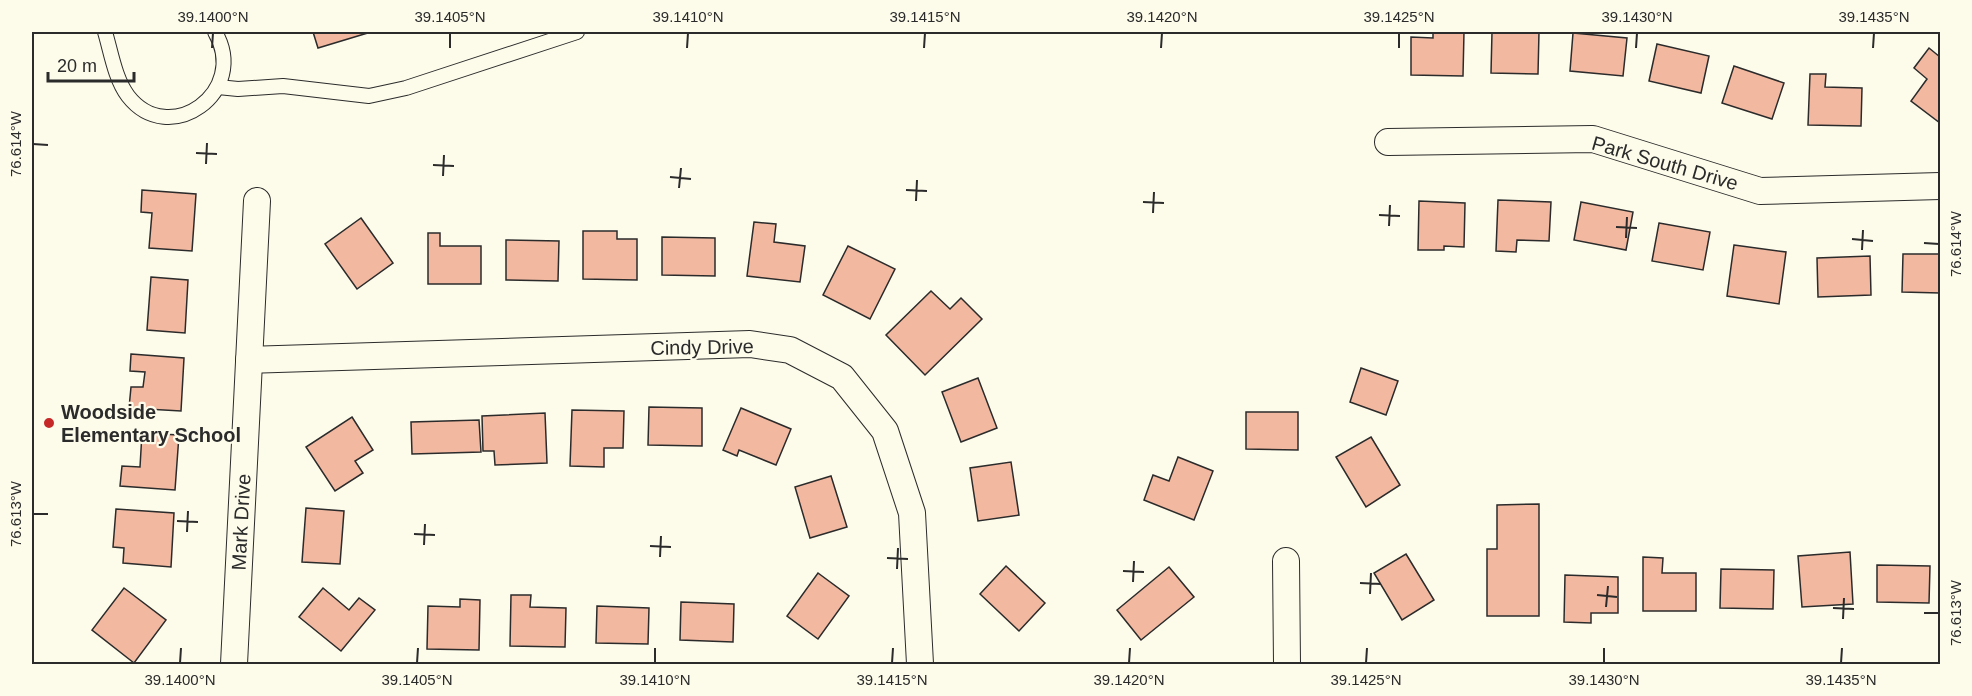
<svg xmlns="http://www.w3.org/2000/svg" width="1972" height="696" font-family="Helvetica,sans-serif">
	<rect width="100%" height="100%" fill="#fdfbea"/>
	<g fill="#f2b8a0" stroke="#2b2b2b" stroke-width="1.5">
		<path d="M313,32H371L318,48Z"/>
		<path d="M1433,32H1464L1463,76L1411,75V37L1433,38Z"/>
		<path d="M1492,32H1539L1538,74L1491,73Z"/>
		<path d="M1573,33L1627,38L1623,76L1570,71Z"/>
		<path d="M1657,44L1709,56L1701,93L1649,81Z"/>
		<path d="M1929,48L1940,57V123L1911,101L1927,79L1914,68Z"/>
		<path d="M1734,66L1784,83L1772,119L1722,103Z"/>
		<path d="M1810,74H1826L1825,87L1862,88L1861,126L1808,125Z"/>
		<path d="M142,190L196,194L192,251L149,248L152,213L141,212Z"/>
		<path d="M1498,200L1551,202L1549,241L1517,240L1516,252L1496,251Z"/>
		<path d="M1419,201L1465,203L1464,247L1444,246V250H1418Z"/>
		<path d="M1581,202L1633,212L1626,250L1574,240Z"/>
		<path d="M361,218L393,263L357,289L325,244Z"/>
		<path d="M754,222L776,224L774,242L805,246L800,282L747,276Z"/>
		<path d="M1659,223L1710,232L1703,270L1652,261Z"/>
		<path d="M583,231H617V239H637V280L583,279Z"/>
		<path d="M428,233H440V246H481V284H428Z"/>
		<path d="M662,237L715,238V276L662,275Z"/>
		<path d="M506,240L559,241L558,281L506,280Z"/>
		<path d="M1734,245L1786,252L1779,304L1727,296Z"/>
		<path d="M848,246L895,269L870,319L823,295Z"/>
		<path d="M1903,254H1940V293L1902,292Z"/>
		<path d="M1870,256L1871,295L1818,297L1817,258Z"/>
		<path d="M151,277L188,280L185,333L147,330Z"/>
		<path d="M931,291L950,309L961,298L982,319L925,375L886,335Z"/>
		<path d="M131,354L184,358L181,411L129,408L131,387H143L145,372L130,371Z"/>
		<path d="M1361,368L1398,381L1386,415L1350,402Z"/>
		<path d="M978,378L997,428L961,442L942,392Z"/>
		<path d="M649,407L702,408V446L648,445Z"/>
		<path d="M741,408L791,429L776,465L739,450L737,456L723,450Z"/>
		<path d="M572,410L624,411L623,448H604V467L570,466Z"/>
		<path d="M1246,412H1298V450L1246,449Z"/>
		<path d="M545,413L547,463L495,465L494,451H483L482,416Z"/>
		<path d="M352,417L373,450L355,461L363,473L335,491L306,447Z"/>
		<path d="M479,420L481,452L412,454L411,422Z"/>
		<path d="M142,433L179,435L175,490L120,486L122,466L140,467Z"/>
		<path d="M1371,437L1400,485L1366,507L1336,457Z"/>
		<path d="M1178,457L1213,471L1194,520L1144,500L1153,475L1169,481Z"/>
		<path d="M1011,462L1019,515L978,521L970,468Z"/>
		<path d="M831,476L847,527L810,538L795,487Z"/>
		<path d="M1539,504V616H1487V549H1497V505Z"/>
		<path d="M306,508L344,511L340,564L302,562Z"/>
		<path d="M116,509L174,513L171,567L123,563L124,548L113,547Z"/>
		<path d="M1850,552L1853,604L1802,607L1798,556Z"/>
		<path d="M1406,554L1434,600L1402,620L1374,573Z"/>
		<path d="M1643,557L1663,558L1662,573H1696V611H1643Z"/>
		<path d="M1877,565L1930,566L1929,603L1877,602Z"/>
		<path d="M1006,566L1045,603L1019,631L980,594Z"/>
		<path d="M1169,567L1194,597L1141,640L1117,610Z"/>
		<path d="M1721,569L1774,570L1773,609L1720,608Z"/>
		<path d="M818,573L849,596L818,639L787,616Z"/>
		<path d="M1565,575L1618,577V613H1591V623L1564,622Z"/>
		<path d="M124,588L166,620L134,663L92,630Z"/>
		<path d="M323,588L349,610L359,598L375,610L341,651L299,617Z"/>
		<path d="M511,595H531L530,607L566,608L565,647L510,646Z"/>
		<path d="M460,599L480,600L479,650L427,649L428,606L460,607Z"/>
		<path d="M681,602L734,604L733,642L680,640Z"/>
		<path d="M597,606L649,608L648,644L596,643Z"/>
	</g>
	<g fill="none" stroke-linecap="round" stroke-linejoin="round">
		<defs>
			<g id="lane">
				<path d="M105,32C111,52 115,79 128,96C169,149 250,92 215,32"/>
				<path d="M218,87L238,89L283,86L369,96L406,88L577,32"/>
			</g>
			<g id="street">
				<path d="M1388,142L1593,139L1760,191L1940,186"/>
				<path d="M249,360L750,344L790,350L842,377L885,431L912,513L920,664"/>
				<path d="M1286,561L1287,664"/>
				<path d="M234,664L257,201"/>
			</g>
		</defs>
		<use href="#lane" stroke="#2b2b2b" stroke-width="16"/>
		<use href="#street" stroke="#2b2b2b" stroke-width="28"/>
		<use href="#lane" stroke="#fdfbea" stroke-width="14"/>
		<use href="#street" stroke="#fdfbea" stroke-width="26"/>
	</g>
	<path fill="none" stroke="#2b2b2b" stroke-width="2" d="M212,48L213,33M450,48V33M687,48L688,33M924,48L925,33M1161,48L1162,33M1399,48V33M1636,48L1637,33M1873,48L1874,33M33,144L48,145M196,153L217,154M206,164L207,143M433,165L454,166M443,176L444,155M670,177L691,179M679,188L681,168M906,190L927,191M916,201L917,180M1143,202L1164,203M1153,213L1154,192M1379,215L1400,216M1389,226L1390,205M1616,227L1637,228M1626,238L1627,217M1852,239L1873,241M1924,243L1939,244M1862,250L1863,230M33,514H48M177,521L198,522M187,532L188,511M414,534L435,535M424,545L425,524M650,546L671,547M660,557L661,536M887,558L908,559M897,569L898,548M1123,571L1144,572M1133,582L1134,561M1360,583L1381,584M1370,594L1371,573M1597,595L1617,597M1606,607L1608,586M1833,608L1854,609M1924,613H1939M1843,619L1844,598M180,663L181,648M417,663L418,648M655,663V648M892,663L893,648M1129,663L1130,648M1366,663L1367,648M1604,663V648M1841,663L1842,648"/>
	<circle fill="#c62828" stroke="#fdfbea" stroke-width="2" cx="49" cy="423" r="6"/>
	<g text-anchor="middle" stroke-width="4.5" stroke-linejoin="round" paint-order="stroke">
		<g font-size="20" fill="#2b2b2b" stroke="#fdfbea">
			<text transform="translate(1665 163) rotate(16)" y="7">Park South Drive</text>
			<text transform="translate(702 347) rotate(-1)" y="7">Cindy Drive</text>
			<text transform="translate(241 522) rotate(-87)" y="7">Mark Drive</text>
		</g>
		<g font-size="20" font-weight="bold" fill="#2b2b2b" stroke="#fdfbea" text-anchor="start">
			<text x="61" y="419">Woodside<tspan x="61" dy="23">Elementary School</tspan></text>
		</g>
	</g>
	<rect width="1972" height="696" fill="none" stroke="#fdfbea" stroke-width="66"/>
	<path d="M48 72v9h86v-9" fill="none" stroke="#2b2b2b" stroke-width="3"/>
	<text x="57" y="72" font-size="18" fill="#2b2b2b" stroke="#fdfbea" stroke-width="4.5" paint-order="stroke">20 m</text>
	<rect x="33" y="33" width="1906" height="630" fill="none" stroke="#2b2b2b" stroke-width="2"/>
	<g font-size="15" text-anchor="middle" fill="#2b2b2b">
		<text x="213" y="22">39.1400°N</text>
		<text x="450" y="22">39.1405°N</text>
		<text x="688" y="22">39.1410°N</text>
		<text x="925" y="22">39.1415°N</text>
		<text x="1162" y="22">39.1420°N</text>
		<text x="1399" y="22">39.1425°N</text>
		<text x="1637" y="22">39.1430°N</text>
		<text x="1874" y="22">39.1435°N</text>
		<text transform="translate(16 144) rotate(-90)" y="5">76.614°W</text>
		<text transform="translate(1956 244) rotate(-90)" y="5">76.614°W</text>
		<text transform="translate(16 514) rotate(-90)" y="5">76.613°W</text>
		<text transform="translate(1956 613) rotate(-90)" y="5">76.613°W</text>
		<text x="180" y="685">39.1400°N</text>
		<text x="417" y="685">39.1405°N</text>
		<text x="655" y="685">39.1410°N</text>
		<text x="892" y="685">39.1415°N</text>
		<text x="1129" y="685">39.1420°N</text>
		<text x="1366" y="685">39.1425°N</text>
		<text x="1604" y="685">39.1430°N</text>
		<text x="1841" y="685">39.1435°N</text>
	</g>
</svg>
